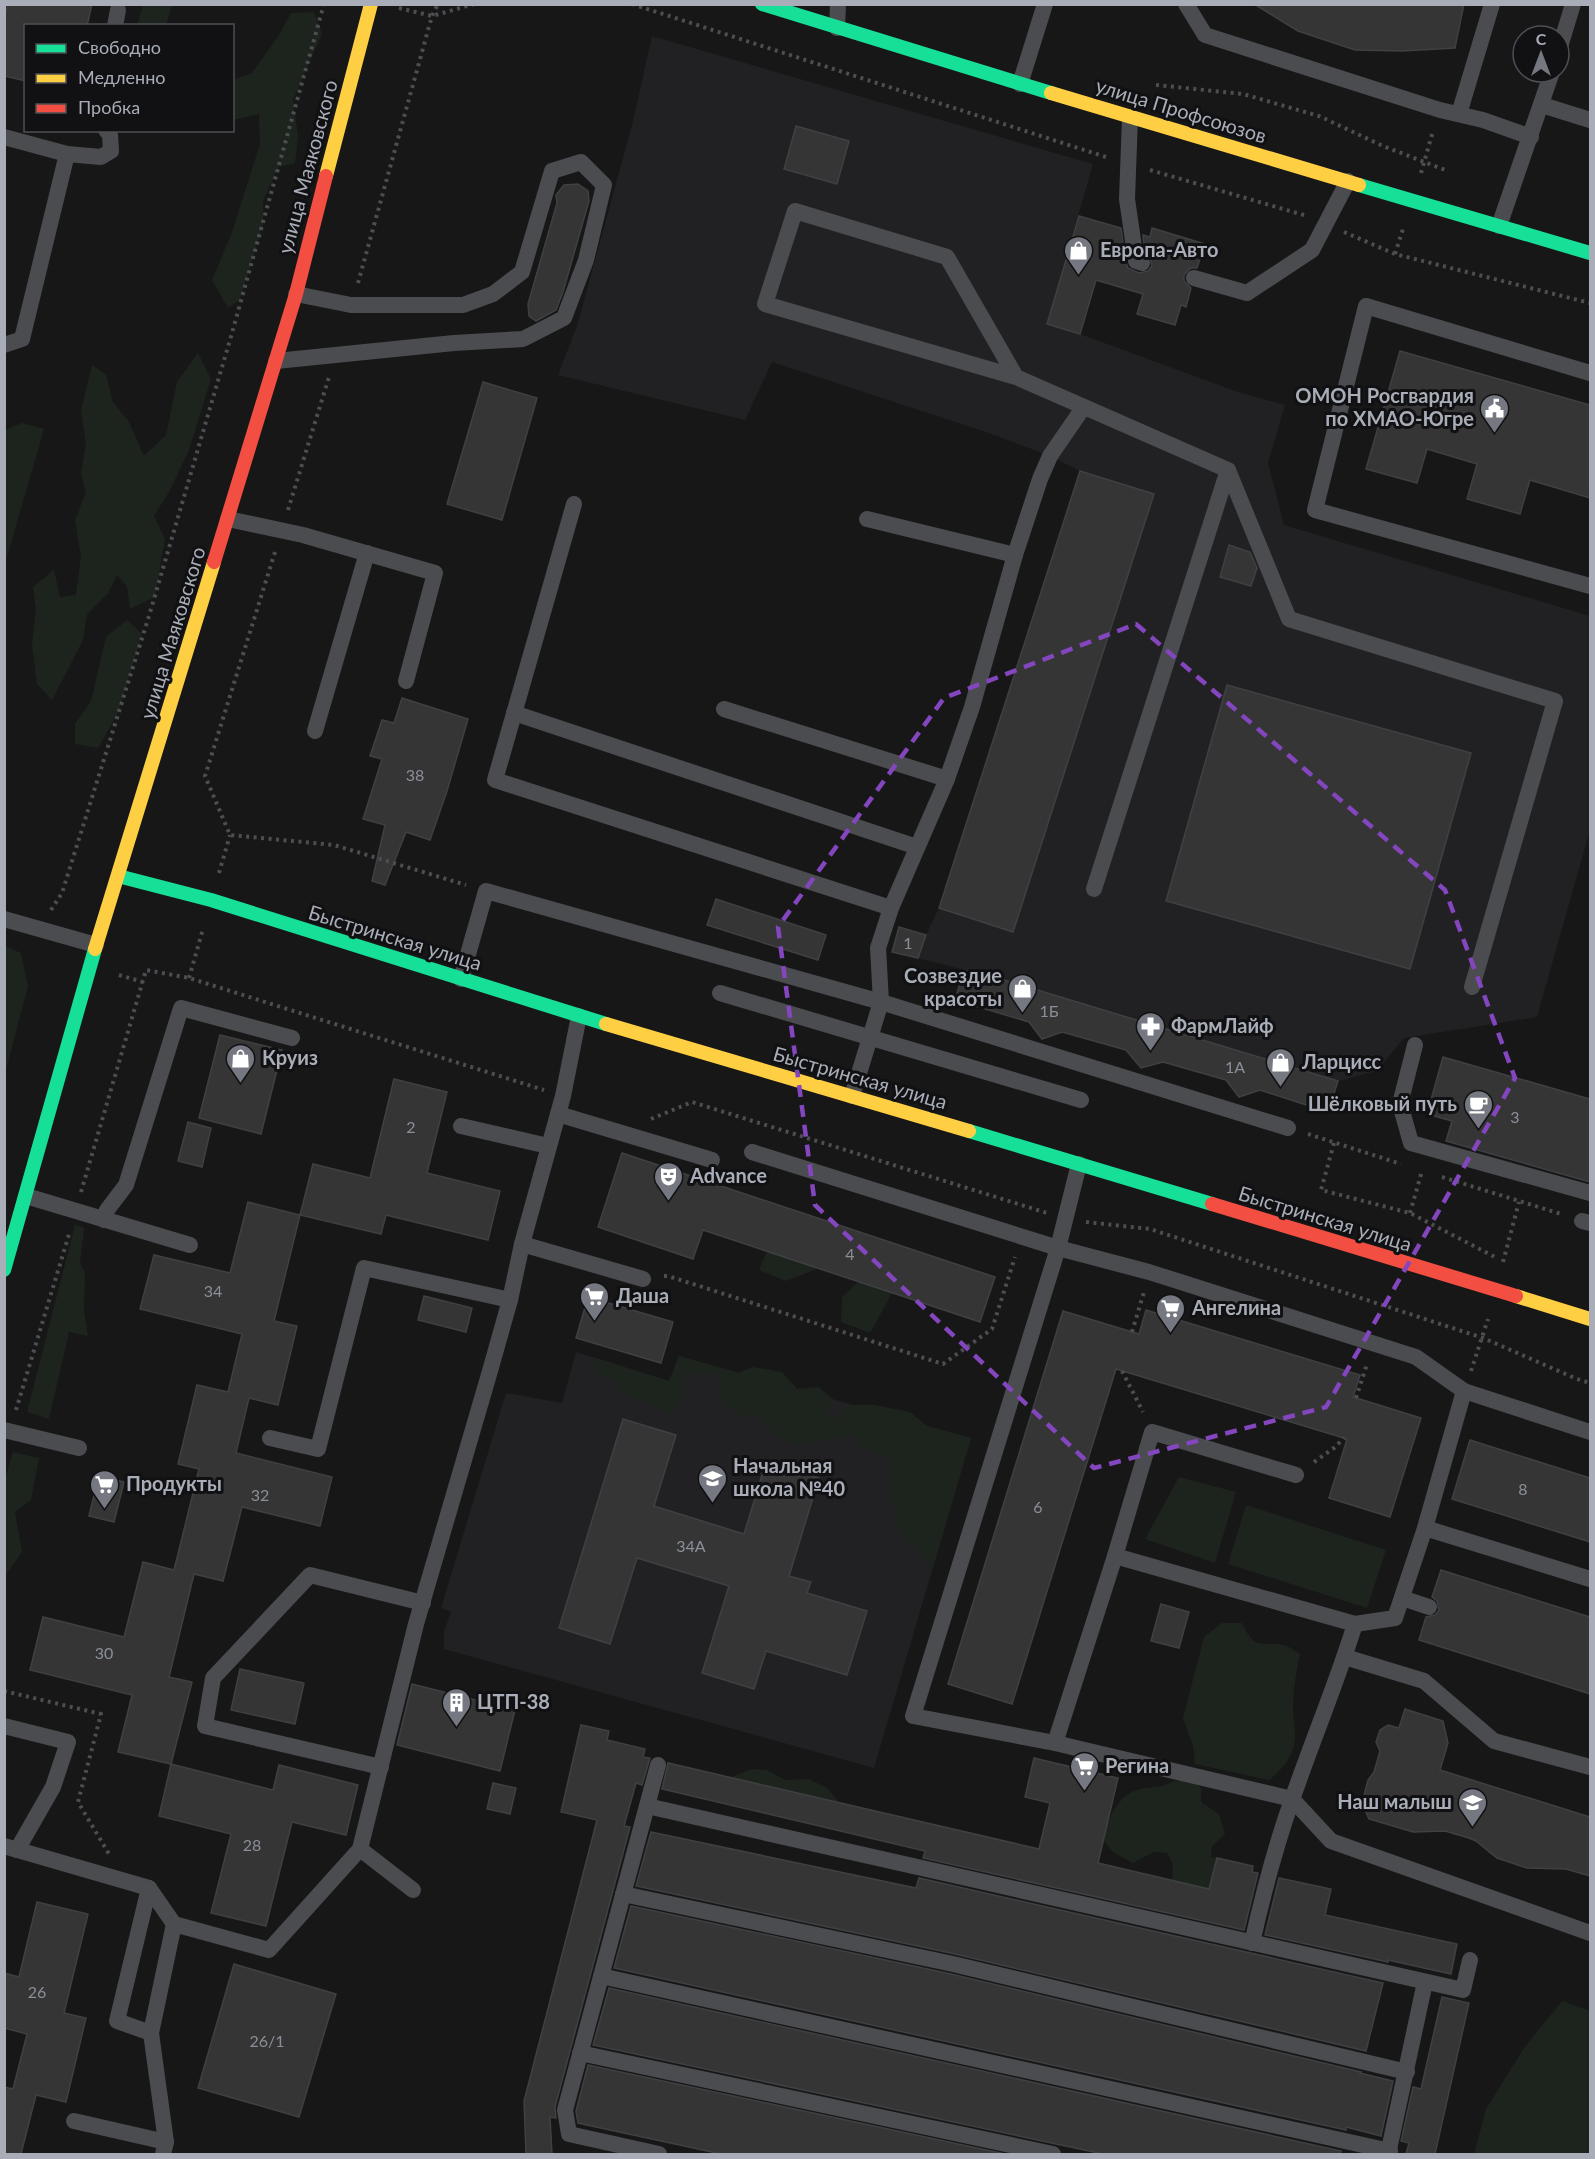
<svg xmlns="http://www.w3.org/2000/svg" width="1595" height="2159" font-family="Lato,sans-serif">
	<rect width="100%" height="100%" fill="#171717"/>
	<g fill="#212123">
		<path d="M652,36L1093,164L1047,324L1080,334L1238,392L1285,405L1268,463L1284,525L1590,616V830L1537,1017L1404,1038L1377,1071L1338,1081L1011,982L918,958L926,935L939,908L1080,471L1050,456L989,433L772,362L745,420L558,375L578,323L633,121Z"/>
		<path d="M576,1352L669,1381L679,1356L971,1438L874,1768L444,1649V1631L451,1612L441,1608L506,1393L562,1403Z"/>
	</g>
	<g fill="#1d241e">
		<path d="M143,5H172L166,25H137Z"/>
		<path d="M314,12L322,34L293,100L298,136L295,163L279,167L263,200V224L240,300L228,308L212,280L231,235L260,144L259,114L233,120V80L252,73L279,35L291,13Z"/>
		<path d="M198,353L211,379L189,450L169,492L154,516L165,539L155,597L130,609L127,587L117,575L108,593L87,614L83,640L52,700L37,684L32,645L36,609L33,587L54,570L60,597L76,595L81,556L75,520L86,493L81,474L86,443L81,411L92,365L106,375L113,402L129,422L144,456L166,435L177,382Z"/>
		<path d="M22,423L44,429L5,564V430Z"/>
		<path d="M127,620L142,634L119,711L98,748L75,744V724L91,701L106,637Z"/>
		<path d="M5,946L21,953L28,986L5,1074Z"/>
		<path d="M75,1225L84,1228L80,1263L85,1273L84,1310L88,1336L69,1332L49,1419L27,1412Z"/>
		<path d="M767,1251L819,1268L786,1281L759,1270Z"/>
		<path d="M858,1282L892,1293L870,1333L841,1322L842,1297Z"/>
		<path d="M679,1356L738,1373L753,1367L782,1372L797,1389L818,1387L833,1399L827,1411L833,1420L850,1405H875L910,1412L927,1426L971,1438L933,1568L917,1549L899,1533L889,1481L892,1459L866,1449L851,1435L801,1445L774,1433L759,1416L737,1415L718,1397L722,1381L710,1373H683L682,1401L672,1413L620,1392L615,1382L596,1374L593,1357L669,1381Z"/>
		<path d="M13,1452L39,1458L31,1500L15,1512L22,1552L5,1576V1479Z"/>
		<path d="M1179,1477L1236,1492L1215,1563L1145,1539Z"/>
		<path d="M1246,1505L1386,1550L1367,1608L1228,1564Z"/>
		<path d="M1222,1623H1242C1256,1654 1263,1639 1287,1646C1291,1648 1296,1652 1300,1654C1296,1673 1293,1690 1293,1710C1293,1717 1295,1725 1295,1733C1296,1752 1284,1769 1269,1780L1195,1764L1193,1746L1183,1718L1204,1637Z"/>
		<path d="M752,1769L767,1770L785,1780L809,1779L827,1788L839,1802L731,1777Z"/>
		<path d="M1174,1781H1193L1201,1788V1802L1219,1814L1225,1834L1212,1846L1211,1857L1217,1858L1209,1889L1172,1880L1173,1864L1167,1853L1154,1852L1133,1863L1113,1852L1103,1840C1109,1816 1119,1791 1146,1788C1160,1786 1160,1788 1174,1781Z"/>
		<path d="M1562,2001L1590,2011V2153L1474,2154L1486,2109L1524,2048Z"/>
	</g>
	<g fill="#353536" stroke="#3f4043" stroke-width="1.5">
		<path d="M8,4H92L87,26H26V81L4,76V18Z"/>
		<path d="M1254,4H1464L1455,48L1402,51L1355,50L1298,31Z"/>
		<path d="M796,126L849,141L837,184L784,169Z"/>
		<path d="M578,184L588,191L589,201L563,292L556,310L536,321L529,316L528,304L557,203L556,195L564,185Z"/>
		<path d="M1079,216L1121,228L1126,263L1128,268L1139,273L1148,271L1152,266L1150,257L1145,253L1143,235L1150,237L1152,228L1205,244L1197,268H1191L1184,275V281L1191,288L1186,307L1181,305L1175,325L1137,314L1143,294L1096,280L1080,334L1047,324Z"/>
		<path d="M1400,351L1590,405V498L1530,480L1520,514L1467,499L1477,464L1427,449L1417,483L1366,469Z"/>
		<path d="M483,382L537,398L502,520L447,504Z"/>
		<path d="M1080,471L1154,494L1013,932L939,908Z"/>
		<path d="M1229,545L1250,552L1257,568L1251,586L1220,577Z"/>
		<path d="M1227,685L1471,753L1410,969L1166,901Z"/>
		<path d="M402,698L468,719L447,791L430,840L406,832L385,885L372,881L385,825L363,819L382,759L370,756L382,720L394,723Z"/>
		<path d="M716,899L826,935L818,960L707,925Z"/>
		<path d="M899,927L926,935L918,958L892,952Z"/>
		<path d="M964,970L1011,982L1338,1081L1328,1112L1260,1090L1239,1097L1226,1080L1163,1062L1141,1068L1126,1050L1062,1032L1042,1039L1029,1022L955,1000Z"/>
		<path d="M220,1035L282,1050L261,1134L199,1118Z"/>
		<path d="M1443,1057L1590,1099V1182L1446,1141L1452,1121L1427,1114Z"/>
		<path d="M394,1079L447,1092L427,1173L500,1191L488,1240L386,1215L381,1234L300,1215L313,1164L370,1178Z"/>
		<path d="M188,1122L211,1128L202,1167L178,1161Z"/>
		<path d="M622,1153L995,1277L980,1322L703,1230L693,1259L598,1227Z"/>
		<path d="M248,1202L300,1215L274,1321L297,1326L278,1405L249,1398L236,1453L332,1477L320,1526L242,1507L223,1581L194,1574L169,1677L192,1682L171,1764L118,1752L132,1695L30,1670L43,1617L124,1637L143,1562L174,1570L199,1469L178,1464L197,1385L228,1392L242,1334L140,1309L154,1255L230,1273Z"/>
		<path d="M424,1296L472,1308L466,1332L418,1320Z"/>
		<path d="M588,1297L673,1322L661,1363L576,1338Z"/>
		<path d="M1146,1310L1360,1375L1353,1397L1421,1418L1390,1517L1329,1498L1347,1439L1116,1369L1012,1704L948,1684L1063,1311L1139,1334Z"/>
		<path d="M623,1419L676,1435L654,1506L744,1534L766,1462L819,1478L789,1576L811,1582L807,1593L867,1611L847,1675L766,1651L754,1689L702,1673L729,1586L637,1558L610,1644L559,1628Z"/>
		<path d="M1470,1440L1590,1478V1542L1452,1499Z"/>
		<path d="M99,1475L124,1482L114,1522L89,1516Z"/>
		<path d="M1441,1570L1590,1617V1694L1419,1640L1426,1617L1435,1615L1439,1610L1437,1601L1432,1597Z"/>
		<path d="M1161,1604L1189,1612L1179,1648L1151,1641Z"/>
		<path d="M240,1669L304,1683L295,1724L231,1710Z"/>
		<path d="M412,1684L515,1710L500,1771L397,1745Z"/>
		<path d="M1405,1709L1443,1721L1448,1743L1440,1770L1590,1817V1876L1566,1869L1527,1868L1497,1858L1476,1841L1469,1838L1445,1831L1413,1832L1369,1819L1362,1803L1368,1780L1374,1772L1380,1751L1376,1742L1380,1730L1388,1725L1399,1728Z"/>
		<path d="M581,1725L609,1731L607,1740L645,1749L643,1757L650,1758L642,1785L636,1783L624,1826L630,1827L555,2107L556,2118L550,2117L552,2154H526L524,2101L597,1820L561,1812Z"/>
		<path d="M1034,1758L1118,1778L1098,1863L1209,1889L1217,1858L1253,1866L1252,1872L1258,1873L1244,1930L923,1858L925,1851L662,1789L668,1763L1039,1849L1050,1803L1025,1797Z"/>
		<path d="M171,1764L273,1790L279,1765L358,1785L346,1835L292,1822L266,1926L211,1913L231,1834L159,1816Z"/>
		<path d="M493,1783L516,1788L510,1814L487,1809Z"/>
		<path d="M651,1832L916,1888L919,1878L1383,1983L1366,2051L955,1954L636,1886Z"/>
		<path d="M1279,1878L1331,1889L1325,1915L1457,1944L1451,1974L1388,1960V1962L1265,1935Z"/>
		<path d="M37,1902L88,1914L64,2013L86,2018L66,2102L36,2095L21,2154H4V2087L13,2089L27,2034L4,2028V1973L19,1977Z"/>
		<path d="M631,1906L951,1974L1361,2072L1360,2073L1393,2081L1381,2136L1346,2127V2130L614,1968Z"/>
		<path d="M234,1964L336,1994L299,2117L198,2088Z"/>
		<path d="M609,1988L1341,2151L1340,2154H1103L593,2045Z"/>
		<path d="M1442,1997L1469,2003L1435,2154H1406L1409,2143L1401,2141L1413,2087L1421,2089Z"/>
		<path d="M588,2065L1005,2154H721L578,2123L576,2111Z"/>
	</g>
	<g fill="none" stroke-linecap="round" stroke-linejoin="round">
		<g stroke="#4d4e52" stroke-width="4" stroke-dasharray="3 4.5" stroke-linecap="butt">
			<path d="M632,4L1109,158"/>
			<path d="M399,8L432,16L474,4"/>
			<path d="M1156,85L1243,94L1319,116L1383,146L1445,170"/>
			<path d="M1150,170L1307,216"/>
			<path d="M1421,173L1433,131"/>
			<path d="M1344,232L1395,254L1590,303"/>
			<path d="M1395,254L1403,229"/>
			<path d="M358,283L432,16L438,4"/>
			<path d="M288,510L329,377"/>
			<path d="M275,552L205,776L230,835L334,845L466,885"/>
			<path d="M219,873L230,835"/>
			<path d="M51,910L62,893L149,616L232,333L324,4"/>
			<path d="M119,975L143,982"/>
			<path d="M189,978L203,929"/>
			<path d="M651,1119L692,1102L1047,1213"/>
			<path d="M1308,1134L1401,1164"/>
			<path d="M1334,1143L1321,1190L1410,1213L1495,1257"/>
			<path d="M1442,1177L1561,1214"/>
			<path d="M81,1192L146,970L189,978L544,1090"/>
			<path d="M1410,1213L1422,1171"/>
			<path d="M1086,1222L1150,1229L1483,1338L1577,1379L1590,1383"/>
			<path d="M1503,1262L1519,1202"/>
			<path d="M664,1276H668L943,1364L992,1329L1015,1257"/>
			<path d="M1132,1332L1144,1292"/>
			<path d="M1122,1371L1143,1412"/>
			<path d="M1471,1371L1488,1319"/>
			<path d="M1356,1398L1367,1364"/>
			<path d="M16,1410L70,1231"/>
			<path d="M1314,1462L1334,1448L1344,1438"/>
			<path d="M4,1691L101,1714L78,1802L109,1854"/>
		</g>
		<g stroke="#4b4c50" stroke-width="16">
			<path d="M1186,4L1205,35L1440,110L1483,120L1531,137"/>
			<path d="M115,26L118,10"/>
			<path d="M837,28L838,4"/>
			<path d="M1559,50L1573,4"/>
			<path d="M1020,84L1045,4"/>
			<path d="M1542,105L1590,120"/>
			<path d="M1459,114L1492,4"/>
			<path d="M1130,117L1127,199L1136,261L1142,263"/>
			<path d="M4,137L67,154L22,339L4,345"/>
			<path d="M67,154L101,157L111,151L110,135L106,130"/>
			<path d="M1499,226L1552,72"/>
			<path d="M1194,278L1247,293L1312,250L1348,181"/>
			<path d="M276,361L454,343L523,339L564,318L586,260L604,185L581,162L552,171L522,272L493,294L463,305H351L296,294"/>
			<path d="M1590,373L1366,306L1315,510L1590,586"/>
			<path d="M1016,377L765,304L795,211L947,257L1016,377L1228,470L1289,619L1555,701L1472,987"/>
			<path d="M574,504L495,780L891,908"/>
			<path d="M228,519L303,535L435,573L406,681"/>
			<path d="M867,519L1015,555"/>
			<path d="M724,709L947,779"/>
			<path d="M514,713L917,847"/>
			<path d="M315,731L367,553"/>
			<path d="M1094,889L1228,470"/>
			<path d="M4,919L96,945"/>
			<path d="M461,979L486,891L881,1002L1288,1128"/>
			<path d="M720,993L1081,1100"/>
			<path d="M1415,1045L1400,1104L1411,1143L1590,1193"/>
			<path d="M852,1096L881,1002L878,948L891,908L947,779L972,707L1015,555L1040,479L1050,456L1083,408"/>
			<path d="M558,1114L712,1160"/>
			<path d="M461,1126L548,1146"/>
			<path d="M752,1152L1058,1248L1149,1272L1416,1357L1464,1391L1590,1432"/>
			<path d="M1079,1164L1058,1248L913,1716L1055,1743L1292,1799L1331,1841L1590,1933"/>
			<path d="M26,1196L190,1245"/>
			<path d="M104,1220L107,1210L126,1185L181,1008L292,1038"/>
			<path d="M1582,1221L1590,1223"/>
			<path d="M522,1244L643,1279"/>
			<path d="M4,1430L79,1448"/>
			<path d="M270,1438L318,1449L364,1268L510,1300"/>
			<path d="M1425,1528L1590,1579"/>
			<path d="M1115,1556L1355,1624"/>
			<path d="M1402,1598L1429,1607"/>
			<path d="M1345,1657L1424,1681L1494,1741L1590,1767"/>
			<path d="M4,1726L68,1742L53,1787L17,1850"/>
			<path d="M1055,1743L1115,1556L1152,1432L1296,1475"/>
			<path d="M658,1765L565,2110L569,2134L659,2154"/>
			<path d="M381,1767L205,1726L213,1678L310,1575L423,1603"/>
			<path d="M647,1806L1463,1990L1470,1960"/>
			<path d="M4,1846L149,1888L174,1924L269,1950L360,1849L416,1624L490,1371L510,1300L522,1244L563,1096L579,1016"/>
			<path d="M360,1849L413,1890"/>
			<path d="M149,1888L117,2021L151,2033"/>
			<path d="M623,1894L953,1964L1407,2072"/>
			<path d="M1252,1943C1263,1894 1276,1844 1293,1797C1313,1739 1337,1682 1355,1624L1395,1618L1425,1528L1464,1391"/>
			<path d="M601,1976L1390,2151"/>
			<path d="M580,2053L1053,2154"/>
			<path d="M74,2121L166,2142"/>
			<path d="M163,2154L166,2142L151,2033L174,1924"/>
			<path d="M1388,2154L1425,1982"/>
		</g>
		<g stroke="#16e098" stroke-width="14">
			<path d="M762,4L1051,93"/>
			<path d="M1359,185L1590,253"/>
			<path d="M118,876L211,900L606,1024"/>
			<path d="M969,1131L1212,1204"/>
			<path d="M4,1270L95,949"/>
		</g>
		<g stroke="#ffcf43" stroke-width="14">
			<path d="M1051,93L1359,185"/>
			<path d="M326,176L371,4"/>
			<path d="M95,949L214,562"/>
			<path d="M606,1024L969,1131"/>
			<path d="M1516,1296L1590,1319"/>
		</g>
		<g stroke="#f24e42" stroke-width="14">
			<path d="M214,562L296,294L326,176"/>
			<path d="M1212,1204L1516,1296"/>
		</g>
	</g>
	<path fill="none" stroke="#8446be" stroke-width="4.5" stroke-dasharray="12 8" stroke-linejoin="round" d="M1136,624L1445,890L1515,1078L1326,1407L1094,1468L815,1205L778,927L944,698Z"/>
	<defs>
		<symbol id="shop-pin" viewBox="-11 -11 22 30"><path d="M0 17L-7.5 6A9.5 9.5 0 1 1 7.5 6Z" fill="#757880" stroke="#111113"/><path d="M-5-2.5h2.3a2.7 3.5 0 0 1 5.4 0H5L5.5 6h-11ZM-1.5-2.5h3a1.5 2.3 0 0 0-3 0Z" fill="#fff"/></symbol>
		<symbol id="civic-pin" viewBox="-11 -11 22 30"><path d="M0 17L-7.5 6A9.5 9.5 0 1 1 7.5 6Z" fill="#757880" stroke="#111113"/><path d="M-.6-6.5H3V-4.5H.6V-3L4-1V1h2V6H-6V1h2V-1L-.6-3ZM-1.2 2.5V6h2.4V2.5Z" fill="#fff"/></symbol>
		<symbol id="pharmacy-pin" viewBox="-11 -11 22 30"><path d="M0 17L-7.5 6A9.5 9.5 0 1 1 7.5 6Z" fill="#757880" stroke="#111113"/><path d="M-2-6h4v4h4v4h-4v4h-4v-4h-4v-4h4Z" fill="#fff"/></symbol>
		<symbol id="cafe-pin" viewBox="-11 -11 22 30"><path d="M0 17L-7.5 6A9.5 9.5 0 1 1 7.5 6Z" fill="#757880" stroke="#111113"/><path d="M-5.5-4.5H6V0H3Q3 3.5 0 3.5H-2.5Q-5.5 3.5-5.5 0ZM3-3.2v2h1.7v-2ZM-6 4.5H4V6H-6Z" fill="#fff"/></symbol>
		<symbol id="theatre-pin" viewBox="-11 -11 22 30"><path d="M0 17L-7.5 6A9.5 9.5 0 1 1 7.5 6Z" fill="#757880" stroke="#111113"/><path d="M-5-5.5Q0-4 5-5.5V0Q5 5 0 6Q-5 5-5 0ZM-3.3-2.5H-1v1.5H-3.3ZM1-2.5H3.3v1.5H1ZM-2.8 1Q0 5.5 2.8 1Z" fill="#fff"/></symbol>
		<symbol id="supermarket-pin" viewBox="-11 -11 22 30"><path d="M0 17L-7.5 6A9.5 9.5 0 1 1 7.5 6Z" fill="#757880" stroke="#111113"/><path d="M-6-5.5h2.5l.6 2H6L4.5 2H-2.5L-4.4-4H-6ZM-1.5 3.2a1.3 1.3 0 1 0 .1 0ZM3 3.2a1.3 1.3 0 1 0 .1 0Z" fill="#fff"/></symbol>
		<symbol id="school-pin" viewBox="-11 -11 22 30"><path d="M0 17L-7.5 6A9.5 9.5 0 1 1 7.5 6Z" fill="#757880" stroke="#111113"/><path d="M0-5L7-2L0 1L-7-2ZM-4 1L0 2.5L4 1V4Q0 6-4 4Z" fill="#fff"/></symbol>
		<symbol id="building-pin" viewBox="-11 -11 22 30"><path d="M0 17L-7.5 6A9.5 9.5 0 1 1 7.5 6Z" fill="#757880" stroke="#111113"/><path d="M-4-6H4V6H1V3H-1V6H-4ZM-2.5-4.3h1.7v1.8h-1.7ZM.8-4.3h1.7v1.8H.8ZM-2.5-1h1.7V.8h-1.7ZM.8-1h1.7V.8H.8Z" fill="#fff"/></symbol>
	</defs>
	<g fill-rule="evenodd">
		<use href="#shop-pin" x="1062" y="234" width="33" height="45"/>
		<use href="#civic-pin" x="1478" y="392" width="33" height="45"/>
		<use href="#shop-pin" x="1006" y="972" width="33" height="45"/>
		<use href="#pharmacy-pin" x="1134" y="1010" width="33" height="45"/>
		<use href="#shop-pin" x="224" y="1042" width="33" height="45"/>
		<use href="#shop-pin" x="1264" y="1046" width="33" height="45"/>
		<use href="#cafe-pin" x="1462" y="1088" width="33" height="45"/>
		<use href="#theatre-pin" x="652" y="1160" width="33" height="45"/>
		<use href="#supermarket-pin" x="578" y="1280" width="33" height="45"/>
		<use href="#supermarket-pin" x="1154" y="1292" width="33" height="45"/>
		<use href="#school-pin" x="696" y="1462" width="33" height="45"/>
		<use href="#supermarket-pin" x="88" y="1468" width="33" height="45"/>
		<use href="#building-pin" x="440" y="1686" width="33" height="45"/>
		<use href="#supermarket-pin" x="1068" y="1750" width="33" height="45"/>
		<use href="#school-pin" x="1456" y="1786" width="33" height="45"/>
	</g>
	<g text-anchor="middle" stroke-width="6" stroke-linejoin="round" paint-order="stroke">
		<g font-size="16" fill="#8b8f98">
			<text x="415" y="781">38</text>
			<text x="908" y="949">1</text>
			<text x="1049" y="1017">1Б</text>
			<text x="1235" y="1073">1А</text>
			<text x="1515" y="1123">3</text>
			<text x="411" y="1133">2</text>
			<text x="850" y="1260">4</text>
			<text x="213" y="1297">34</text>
			<text x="1523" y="1495">8</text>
			<text x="260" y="1501">32</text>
			<text x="1038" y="1513">6</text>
			<text x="691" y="1552">34А</text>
			<text x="104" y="1659">30</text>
			<text x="252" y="1851">28</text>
			<text x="37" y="1998">26</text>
			<text x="267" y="2047">26/1</text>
		</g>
		<g font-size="20" fill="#a8adb8" stroke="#111113">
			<text transform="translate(1181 111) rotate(17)" y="7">улица Профсоюзов</text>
			<text transform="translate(308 167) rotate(-75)" y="7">улица Маяковского</text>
			<text transform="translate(173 633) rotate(-73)" y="7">улица Маяковского</text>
			<text transform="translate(395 938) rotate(17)" y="7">Быстринская улица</text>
			<text transform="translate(860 1078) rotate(16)" y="7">Быстринская улица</text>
			<text transform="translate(1325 1219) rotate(17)" y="7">Быстринская улица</text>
		</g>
		<g font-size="20" font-weight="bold" fill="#a8adb8" stroke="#111113" text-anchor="start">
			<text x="1100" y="257">Европа-Авто</text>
			<text x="1474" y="403" text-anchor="end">ОМОН Росгвардия<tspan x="1474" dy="23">по ХМАО-Югре</tspan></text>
			<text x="1002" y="983" text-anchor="end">Созвездие<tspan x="1002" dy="23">красоты</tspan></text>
			<text x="1171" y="1033">ФармЛайф</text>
			<text x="262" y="1065">Круиз</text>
			<text x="1302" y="1069">Ларцисс</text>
			<text x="1457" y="1111" text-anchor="end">Шёлковый путь</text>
			<text x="690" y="1183">Advance</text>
			<text x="616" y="1303">Даша</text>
			<text x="1192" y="1315">Ангелина</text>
			<text x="733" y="1473">Начальная<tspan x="733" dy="23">школа №40</tspan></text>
			<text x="126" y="1491">Продукты</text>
			<text x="477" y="1709">ЦТП-38</text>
			<text x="1105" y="1773">Регина</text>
			<text x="1452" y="1809" text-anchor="end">Наш малыш</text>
		</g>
	</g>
	<rect width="1595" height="2159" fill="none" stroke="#a8adb8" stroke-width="12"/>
	<rect x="24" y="24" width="210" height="108" fill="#111113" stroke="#4d4f55" stroke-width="1.5"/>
	<rect x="36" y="44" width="30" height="9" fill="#16e098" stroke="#4d4f55" stroke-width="1.5"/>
	<text x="78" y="54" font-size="18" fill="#a8adb8">Свободно</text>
	<rect x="36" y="74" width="30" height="9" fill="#ffcf43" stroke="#4d4f55" stroke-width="1.5"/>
	<text x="78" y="84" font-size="18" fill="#a8adb8">Медленно</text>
	<rect x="36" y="104" width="30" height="9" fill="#f24e42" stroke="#4d4f55" stroke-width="1.5"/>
	<text x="78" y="114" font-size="18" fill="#a8adb8">Пробка</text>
	<g transform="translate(1541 54)"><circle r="28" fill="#111113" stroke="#4d4f55" stroke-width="1.5"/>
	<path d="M0-4.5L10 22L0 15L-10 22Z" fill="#757880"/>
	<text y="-9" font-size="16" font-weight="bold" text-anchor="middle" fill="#a8adb8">С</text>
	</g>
</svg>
